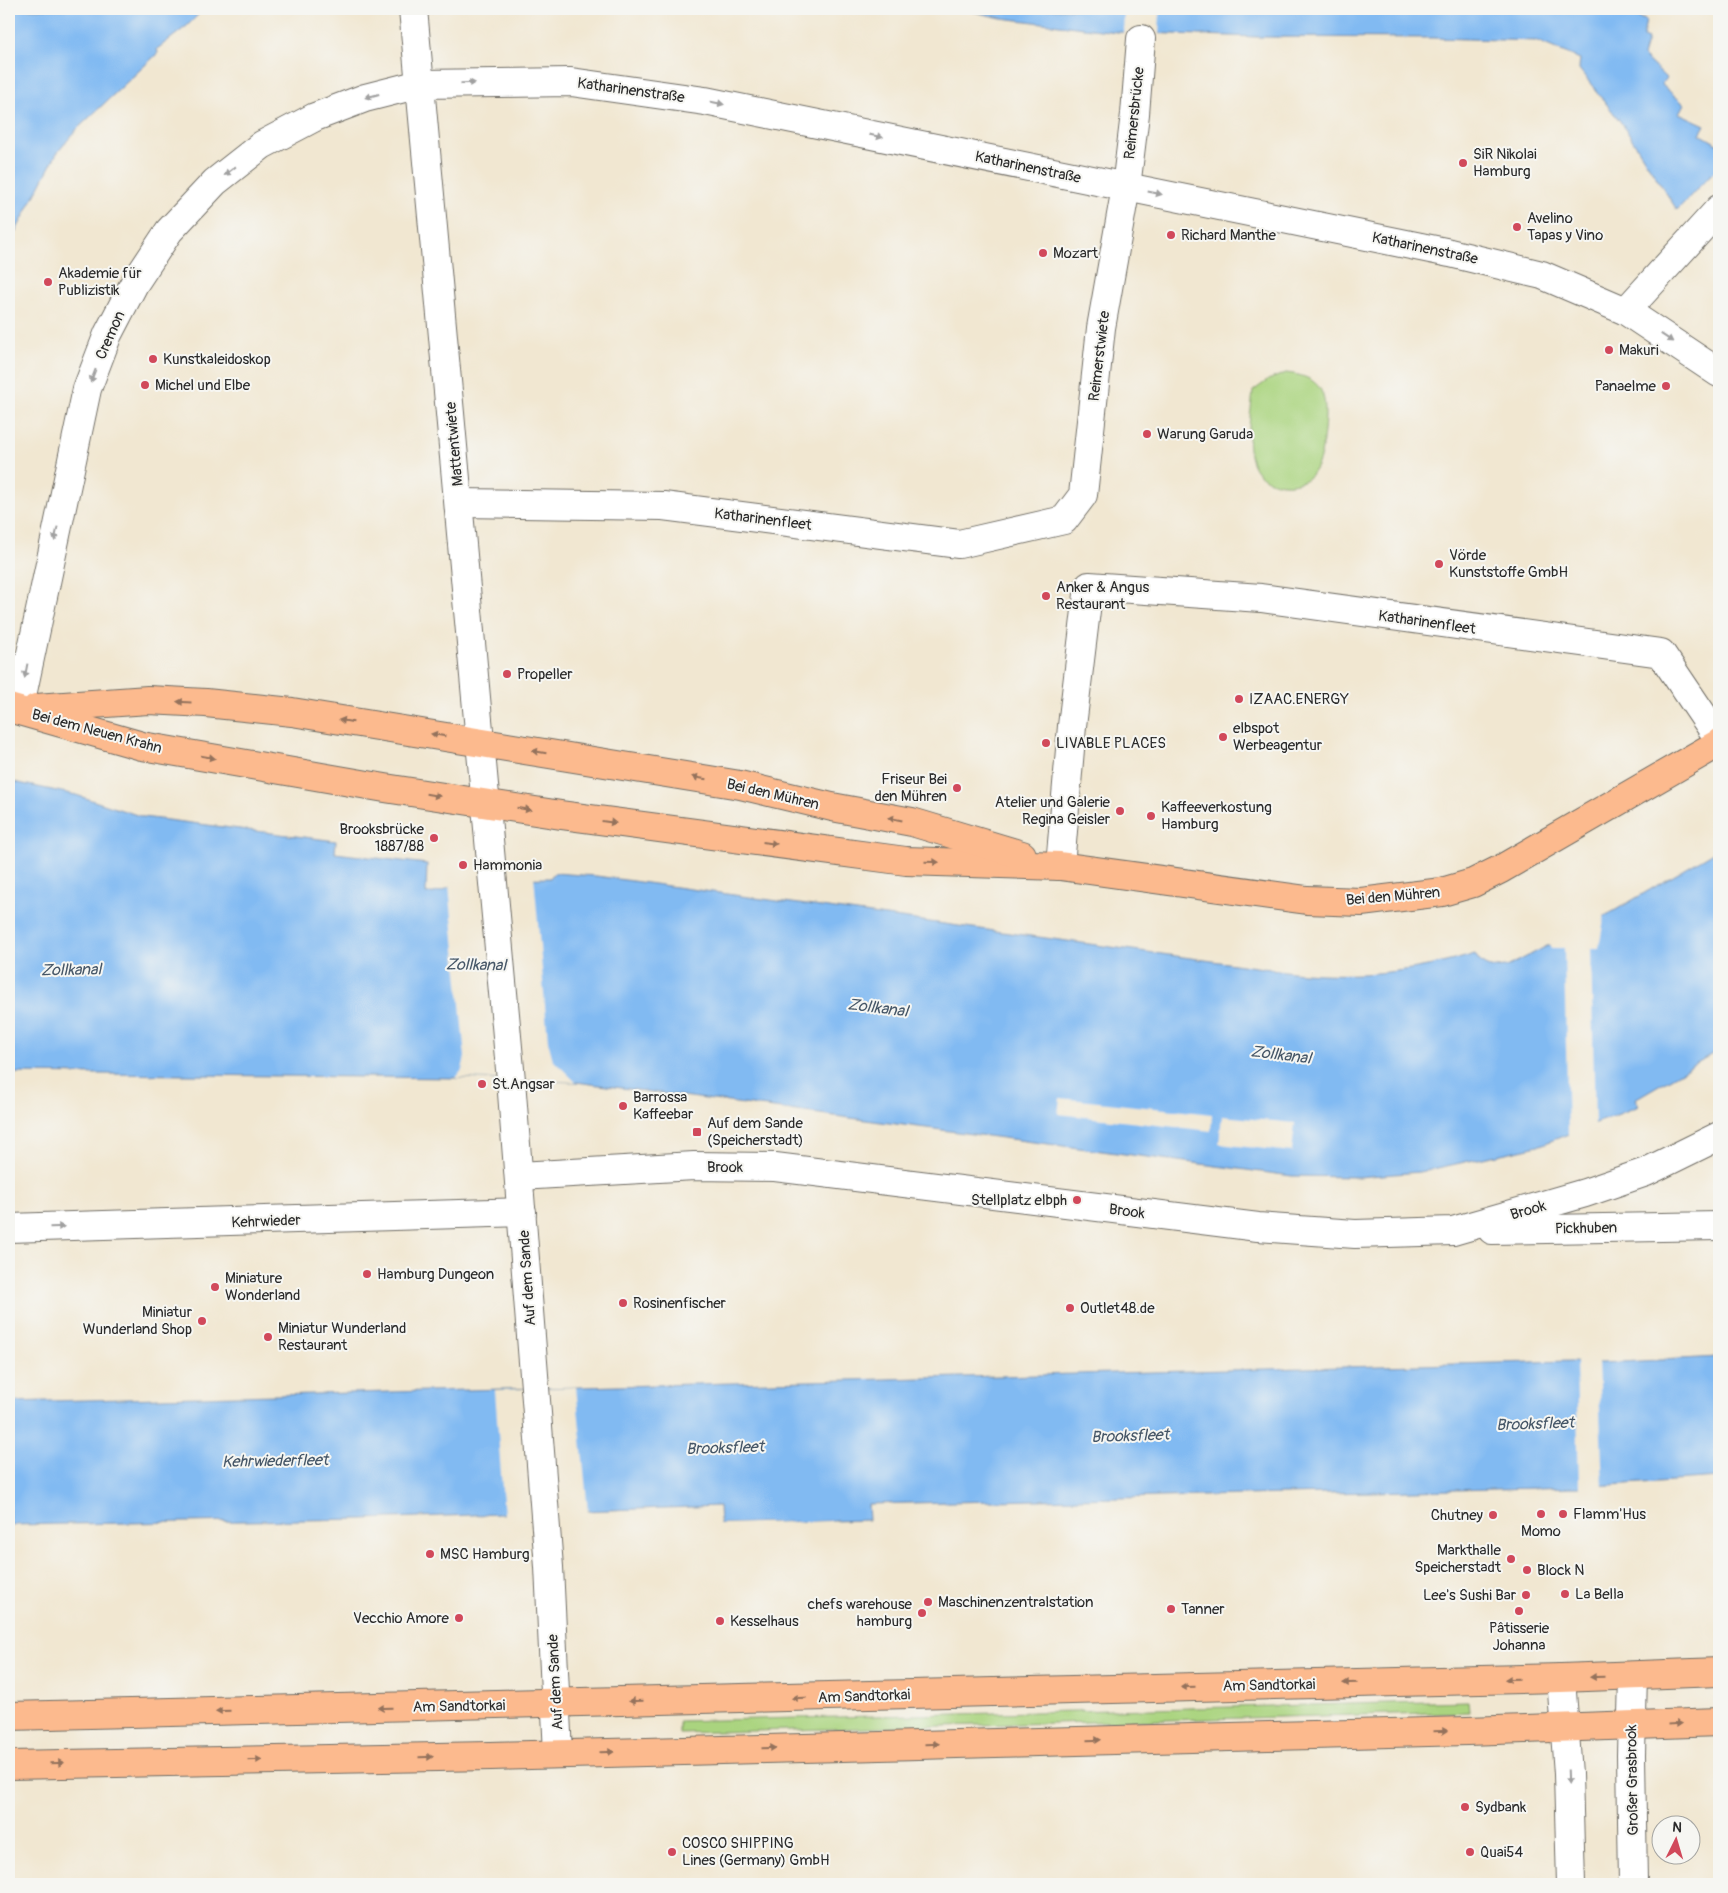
<svg xmlns="http://www.w3.org/2000/svg" width="1728" height="1893" font-family="Pangolin,sans-serif">
	<rect width="100%" height="100%" fill="#f6f6f2"/>
	<filter id="ink" filterUnits="userSpaceOnUse"><feTurbulence type="fractalNoise" baseFrequency=".02" numOctaves="2"/><feDisplacementMap in="SourceGraphic" scale="10" xChannelSelector="R" yChannelSelector="G"/><feConvolveMatrix kernelMatrix="1 2 1 2 8 2 1 2 1" color-interpolation-filters="sRGB"/></filter>
	<filter id="wash" filterUnits="userSpaceOnUse"><feTurbulence type="fractalNoise" baseFrequency=".0096" numOctaves="4" result="noise"/><feDisplacementMap in="SourceGraphic" scale="20" xChannelSelector="R" yChannelSelector="G"/><feGaussianBlur stdDeviation="1.12" result="paint"/><feColorMatrix in="noise" values="0 0 0 0 0 0 0 0 0 0 0 0 0 0 0 0 0 1.4 0 .05"/><feComposite in="paint" operator="in"/></filter>
	<g filter="url(#wash)">
		<rect width="100%" height="100%" fill="#f1e7d1"/>
		<g fill="#aad47f" stroke="#6a8055">
			<path d="M1286,373C1326,377 1327,397 1324,431C1322,448 1322,461 1312,474C1306,482 1293,485 1284,484C1235,480 1250,426 1253,391L1268,380Z"/>
			<path d="M1468,1701L1469,1712L679,1733V1721Z"/>
		</g>
		<g fill="#81baf2" stroke="#56728e">
			<path d="M9,9H204L187,26L157,49L158,53L77,129L57,153L9,244Z"/>
			<path d="M961,9H1639V18L1646,20L1643,37L1648,39L1643,56L1666,78L1661,84L1684,104L1679,113L1705,125L1700,134L1719,145V166L1677,210L1623,125L1579,69L1580,59L1537,41L1433,38L1257,37L1117,32L1001,18Z"/>
			<path d="M9,781L76,795L143,817L336,841L335,853L427,864L426,894C440,893 449,889 459,880L550,878L554,873L596,876L1292,972C1356,978 1413,973 1475,954C1483,969 1492,968 1507,967L1614,911L1719,849V1050L1635,1099L1639,1106L1538,1146L1419,1172L1358,1177L1292,1176L576,1082L456,1078L9,1073Z"/>
			<path d="M1719,1357V1478L1579,1487L868,1504L869,1520L720,1524L719,1506L363,1519L9,1525V1402L1571,1361L1601,1363Z"/>
		</g>
		<g fill="#f1e7d1">
			<path d="M1124,9H1160L1159,37L1123,35Z"/>
			<path d="M534,876L548,1041L553,1060L576,1082L456,1078L462,1070L465,1057L449,885L459,877Z"/>
			<path d="M1605,913L1599,948H1591L1595,1126L1568,1137L1564,948H1551L1548,942Z"/>
			<path d="M1060,1098L1212,1114L1211,1131L1058,1114Z"/>
			<path d="M1222,1116L1295,1123L1292,1152L1219,1144Z"/>
			<path d="M1576,1359L1598,1360L1603,1489L1579,1490Z"/>
			<path d="M576,1387L588,1512L504,1516L495,1390Z"/>
			<path d="M831,1521L832,1523L720,1526V1524Z"/>
		</g>
	</g>
	<g filter="url(#ink)">
		<g fill="none" stroke-linecap="round" stroke-linejoin="round">
			<defs>
				<g id="minor">
					<path d="M413,9L511,1080L549,1567L558,1754"/>
					<path d="M1626,311L1719,209"/>
					<path d="M459,503L663,506L959,544L1064,520L1083,495L1101,328L1126,187L1135,114L1141,39"/>
					<path d="M19,710L87,389L108,334L134,284L169,231L215,182L262,145L315,117L365,98L420,84L571,82L705,101L1450,253L1542,275L1626,311L1719,373"/>
					<path d="M1060,866L1072,726L1089,586L1261,598L1661,653L1719,739"/>
					<path d="M519,1176L694,1166L775,1167L1258,1227L1355,1234L1453,1231L1585,1193L1646,1172L1719,1136"/>
					<path d="M9,1228L522,1212"/>
					<path d="M1492,1230L1719,1226"/>
					<path d="M1633,1676L1631,1755L1633,1884"/>
					<path d="M1561,1678L1568,1774L1571,1884"/>
				</g>
				<g id="major">
					<path d="M9,708L142,746L385,788L561,815L906,861L1060,866L1307,900L1361,902L1442,892L1473,883L1501,869L1719,743"/>
					<path d="M36,708L148,700L206,703L292,712L740,785L832,807L912,822L1022,855"/>
					<path d="M9,1716L1561,1678L1719,1672"/>
					<path d="M9,1765L491,1756L1467,1731L1719,1722"/>
				</g>
			</defs>
			<use href="#minor" stroke="#706d65" stroke-width="30"/>
			<use href="#major" stroke="#706d65" stroke-width="30"/>
			<use href="#minor" stroke="#fff" stroke-width="28"/>
			<use href="#major" stroke="#fcba8e" stroke-width="28"/>
		</g>
		<defs><path id="oneway-solid" d="M-6-.8H1V-3.2L6.5 0L1 3.2V.8H-6Z" transform="scale(1.25)"/></defs>
		<g fill="#a0a0a0">
			<use href="#oneway-solid" transform="translate(468 83) rotate(-1)"/>
			<use href="#oneway-solid" transform="translate(372 96) rotate(165)"/>
			<use href="#oneway-solid" transform="translate(717 103) rotate(12)"/>
			<use href="#oneway-solid" transform="translate(876 136) rotate(12)"/>
			<use href="#oneway-solid" transform="translate(230 171) rotate(142)"/>
			<use href="#oneway-solid" transform="translate(1155 193) rotate(12)"/>
			<use href="#oneway-solid" transform="translate(1667 338) rotate(34)"/>
			<use href="#oneway-solid" transform="translate(93 376) rotate(111)"/>
			<use href="#oneway-solid" transform="translate(56 534) rotate(102)"/>
			<use href="#oneway-solid" transform="translate(26 671) rotate(101)"/>
			<use href="#oneway-solid" transform="translate(57 1227) rotate(-2)"/>
			<use href="#oneway-solid" transform="translate(1568 1777) rotate(88)"/>
		</g>
		<g fill="#94725c">
			<use href="#oneway-solid" transform="translate(184 702) rotate(-177)"/>
			<use href="#oneway-solid" transform="translate(346 721) rotate(-171)"/>
			<use href="#oneway-solid" transform="translate(438 735) rotate(-171)"/>
			<use href="#oneway-solid" transform="translate(539 752) rotate(-171)"/>
			<use href="#oneway-solid" transform="translate(208 757) rotate(10)"/>
			<use href="#oneway-solid" transform="translate(699 778) rotate(-170)"/>
			<use href="#oneway-solid" transform="translate(433 795) rotate(9)"/>
			<use href="#oneway-solid" transform="translate(524 809) rotate(9)"/>
			<use href="#oneway-solid" transform="translate(895 819) rotate(-169)"/>
			<use href="#oneway-solid" transform="translate(609 822) rotate(8)"/>
			<use href="#oneway-solid" transform="translate(770 843) rotate(7)"/>
			<use href="#oneway-solid" transform="translate(932 862) rotate(2)"/>
			<use href="#oneway-solid" transform="translate(1597 1677) rotate(178)"/>
			<use href="#oneway-solid" transform="translate(1512 1679) rotate(179)"/>
			<use href="#oneway-solid" transform="translate(1350 1683) rotate(179)"/>
			<use href="#oneway-solid" transform="translate(1188 1687) rotate(179)"/>
			<use href="#oneway-solid" transform="translate(799 1698) rotate(179)"/>
			<use href="#oneway-solid" transform="translate(636 1701) rotate(179)"/>
			<use href="#oneway-solid" transform="translate(385 1708) rotate(179)"/>
			<use href="#oneway-solid" transform="translate(223 1711) rotate(179)"/>
			<use href="#oneway-solid" transform="translate(1675 1724) rotate(-3)"/>
			<use href="#oneway-solid" transform="translate(1441 1731) rotate(-1)"/>
			<use href="#oneway-solid" transform="translate(1094 1740) rotate(-1)"/>
			<use href="#oneway-solid" transform="translate(932 1744) rotate(-1)"/>
			<use href="#oneway-solid" transform="translate(769 1748) rotate(-1)"/>
			<use href="#oneway-solid" transform="translate(607 1752) rotate(-2)"/>
			<use href="#oneway-solid" transform="translate(426 1757) rotate(-1)"/>
			<use href="#oneway-solid" transform="translate(255 1760) rotate(-1)"/>
			<use href="#oneway-solid" transform="translate(57 1763) rotate(-2)"/>
		</g>
	</g>
	<g fill="#d1495b" stroke="#f6f6f2" stroke-width="2">
		<circle cx="1463" cy="163" r="5"/>
		<circle cx="1517" cy="227" r="5"/>
		<circle cx="1171" cy="235" r="5"/>
		<circle cx="1043" cy="253" r="5"/>
		<circle cx="48" cy="282" r="5"/>
		<circle cx="1609" cy="350" r="5"/>
		<circle cx="153" cy="359" r="5"/>
		<circle cx="145" cy="385" r="5"/>
		<circle cx="1666" cy="386" r="5"/>
		<circle cx="1147" cy="434" r="5"/>
		<circle cx="1439" cy="564" r="5"/>
		<circle cx="1046" cy="596" r="5"/>
		<circle cx="507" cy="674" r="5"/>
		<circle cx="1239" cy="699" r="5"/>
		<circle cx="1223" cy="737" r="5"/>
		<circle cx="1046" cy="743" r="5"/>
		<circle cx="957" cy="788" r="5"/>
		<circle cx="1120" cy="811" r="5"/>
		<circle cx="1151" cy="816" r="5"/>
		<circle cx="434" cy="838" r="5"/>
		<circle cx="463" cy="865" r="5"/>
		<circle cx="482" cy="1084" r="5"/>
		<circle cx="623" cy="1106" r="5"/>
		<rect x="692" y="1127" width="10" height="10" rx="2.5"/>
		<circle cx="1077" cy="1200" r="5"/>
		<circle cx="367" cy="1274" r="5"/>
		<circle cx="215" cy="1287" r="5"/>
		<circle cx="623" cy="1303" r="5"/>
		<circle cx="1070" cy="1308" r="5"/>
		<circle cx="202" cy="1321" r="5"/>
		<circle cx="268" cy="1337" r="5"/>
		<circle cx="1541" cy="1514" r="5"/>
		<circle cx="1563" cy="1514" r="5"/>
		<circle cx="1493" cy="1515" r="5"/>
		<circle cx="430" cy="1554" r="5"/>
		<circle cx="1511" cy="1559" r="5"/>
		<circle cx="1527" cy="1570" r="5"/>
		<circle cx="1565" cy="1594" r="5"/>
		<circle cx="1526" cy="1595" r="5"/>
		<circle cx="928" cy="1602" r="5"/>
		<circle cx="1171" cy="1609" r="5"/>
		<circle cx="1519" cy="1611" r="5"/>
		<circle cx="922" cy="1613" r="5"/>
		<circle cx="459" cy="1618" r="5"/>
		<circle cx="720" cy="1621" r="5"/>
		<circle cx="1465" cy="1807" r="5"/>
		<circle cx="672" cy="1852" r="5"/>
		<circle cx="1470" cy="1852" r="5"/>
	</g>
	<g text-anchor="middle" stroke-width="4" stroke-linejoin="round" paint-order="stroke">
		<g font-size="15" fill="#2b2b2b" stroke="#f6f6f2">
			<text transform="translate(631 90) rotate(8)" y="5">Katharinenstraße</text>
			<text transform="translate(1134 113) rotate(-84)" y="5">Reimersbrücke</text>
			<text transform="translate(1028 167) rotate(12)" y="5">Katharinenstraße</text>
			<text transform="translate(1425 248) rotate(12)" y="5">Katharinenstraße</text>
			<text transform="translate(110 335) rotate(-66)" y="5">Cremon</text>
			<text transform="translate(1099 356) rotate(-83)" y="5">Reimerstwiete</text>
			<text transform="translate(454 444) rotate(-95)" y="5">Mattentwiete</text>
			<text transform="translate(763 519) rotate(7)" y="5">Katharinenfleet</text>
			<text transform="translate(1427 622) rotate(8)" y="5">Katharinenfleet</text>
			<text transform="translate(97 731) rotate(15)" y="5">Bei dem Neuen Krahn</text>
			<text transform="translate(773 794) rotate(13)" y="5">Bei den Mühren</text>
			<text transform="translate(1393 896) rotate(-5)" y="5">Bei den Mühren</text>
			<text x="725" y="1172">Brook</text>
			<text transform="translate(1528 1210) rotate(-16)" y="5">Brook</text>
			<text transform="translate(1127 1211) rotate(7)" y="5">Brook</text>
			<text transform="translate(266 1221) rotate(-2)" y="5">Kehrwieder</text>
			<text transform="translate(1586 1228) rotate(-1)" y="5">Pickhuben</text>
			<text transform="translate(527 1278) rotate(-94)" y="5">Auf dem Sande</text>
			<text transform="translate(555 1682) rotate(-93)" y="5">Auf dem Sande</text>
			<text transform="translate(1269 1685) rotate(-1)" y="5">Am Sandtorkai</text>
			<text transform="translate(864 1696) rotate(-2)" y="5">Am Sandtorkai</text>
			<text transform="translate(459 1706) rotate(-1)" y="5">Am Sandtorkai</text>
			<text transform="translate(1632 1780) rotate(-91)" y="5">Großer Grasbrook</text>
		</g>
		<g font-size="15" fill="#2b2b2b" stroke="#f6f6f2" text-anchor="start">
			<text x="1473" y="159">SiR Nikolai<tspan x="1473" dy="17">Hamburg</tspan></text>
			<text x="1527" y="223">Avelino<tspan x="1527" dy="17">Tapas y Vino</tspan></text>
			<text x="1181" y="240">Richard Manthe</text>
			<text x="1053" y="258">Mozart</text>
			<text x="58" y="278">Akademie für<tspan x="58" dy="17">Publizistik</tspan></text>
			<text x="1619" y="355">Makuri</text>
			<text x="163" y="364">Kunstkaleidoskop</text>
			<text x="155" y="390">Michel und Elbe</text>
			<text x="1656" y="391" text-anchor="end">Panaelme</text>
			<text x="1157" y="439">Warung Garuda</text>
			<text x="1449" y="560">Vörde<tspan x="1449" dy="17">Kunststoffe GmbH</tspan></text>
			<text x="1056" y="592">Anker &amp; Angus<tspan x="1056" dy="17">Restaurant</tspan></text>
			<text x="517" y="679">Propeller</text>
			<text x="1249" y="704">IZAAC.ENERGY</text>
			<text x="1233" y="733">elbspot<tspan x="1233" dy="17">Werbeagentur</tspan></text>
			<text x="1056" y="748">LIVABLE PLACES</text>
			<text x="947" y="784" text-anchor="end">Friseur Bei<tspan x="947" dy="17">den Mühren</tspan></text>
			<text x="1110" y="807" text-anchor="end">Atelier und Galerie<tspan x="1110" dy="17">Regina Geisler</tspan></text>
			<text x="1161" y="812">Kaffeeverkostung<tspan x="1161" dy="17">Hamburg</tspan></text>
			<text x="424" y="834" text-anchor="end">Brooksbrücke<tspan x="424" dy="17">1887/88</tspan></text>
			<text x="473" y="870">Hammonia</text>
			<text x="492" y="1089">St.Angsar</text>
			<text x="633" y="1102">Barrossa<tspan x="633" dy="17">Kaffeebar</tspan></text>
			<text x="707" y="1128">Auf dem Sande<tspan x="707" dy="17">(Speicherstadt)</tspan></text>
			<text x="1067" y="1205" text-anchor="end">Stellplatz elbph</text>
			<text x="377" y="1279">Hamburg Dungeon</text>
			<text x="225" y="1283">Miniature<tspan x="225" dy="17">Wonderland</tspan></text>
			<text x="633" y="1308">Rosinenfischer</text>
			<text x="1080" y="1313">Outlet48.de</text>
			<text x="192" y="1317" text-anchor="end">Miniatur<tspan x="192" dy="17">Wunderland Shop</tspan></text>
			<text x="278" y="1333">Miniatur Wunderland<tspan x="278" dy="17">Restaurant</tspan></text>
			<text x="1573" y="1519">Flamm'Hus</text>
			<text x="1483" y="1520" text-anchor="end">Chutney</text>
			<text x="1541" y="1536" text-anchor="middle">Momo</text>
			<text x="1501" y="1555" text-anchor="end">Markthalle<tspan x="1501" dy="17">Speicherstadt</tspan></text>
			<text x="440" y="1559">MSC Hamburg</text>
			<text x="1537" y="1575">Block N</text>
			<text x="1575" y="1599">La Bella</text>
			<text x="1516" y="1600" text-anchor="end">Lee's Sushi Bar</text>
			<text x="938" y="1607">Maschinenzentralstation</text>
			<text x="912" y="1609" text-anchor="end">chefs warehouse<tspan x="912" dy="17">hamburg</tspan></text>
			<text x="1181" y="1614">Tanner</text>
			<text x="449" y="1623" text-anchor="end">Vecchio Amore</text>
			<text x="730" y="1626">Kesselhaus</text>
			<text x="1519" y="1633" text-anchor="middle">Pâtisserie<tspan x="1519" dy="17">Johanna</tspan></text>
			<text x="1475" y="1812">Sydbank</text>
			<text x="682" y="1848">COSCO SHIPPING<tspan x="682" dy="17">Lines (Germany) GmbH</tspan></text>
			<text x="1480" y="1857">Quai54</text>
		</g>
		<g font-size="16" font-style="italic" fill="#455667" stroke="#f6f6f2">
			<text transform="translate(476 964) rotate(1)" y="6">Zollkanal</text>
			<text transform="translate(71 969) rotate(-1)" y="6">Zollkanal</text>
			<text transform="translate(878 1007) rotate(7)" y="6">Zollkanal</text>
			<text transform="translate(1281 1054) rotate(7)" y="6">Zollkanal</text>
			<text transform="translate(1535 1423) rotate(-2)" y="6">Brooksfleet</text>
			<text transform="translate(1130 1435) rotate(-2)" y="6">Brooksfleet</text>
			<text transform="translate(725 1447) rotate(-2)" y="6">Brooksfleet</text>
			<text transform="translate(275 1460) rotate(-1)" y="6">Kehrwiederfleet</text>
		</g>
	</g>
	<rect width="1728" height="1893" fill="none" stroke="#f6f6f2" stroke-width="30"/>
	<g transform="translate(1676 1840) rotate(5)"><circle r="24" fill="#f6f6f2" stroke="#a5a5a2"/>
	<path d="M0-4L9 19L0 12L-9 19Z" fill="#d1495b"/>
	<text y="-8" font-size="14" font-weight="bold" text-anchor="middle" fill="#2b2b2b">N</text>
	</g>
</svg>
